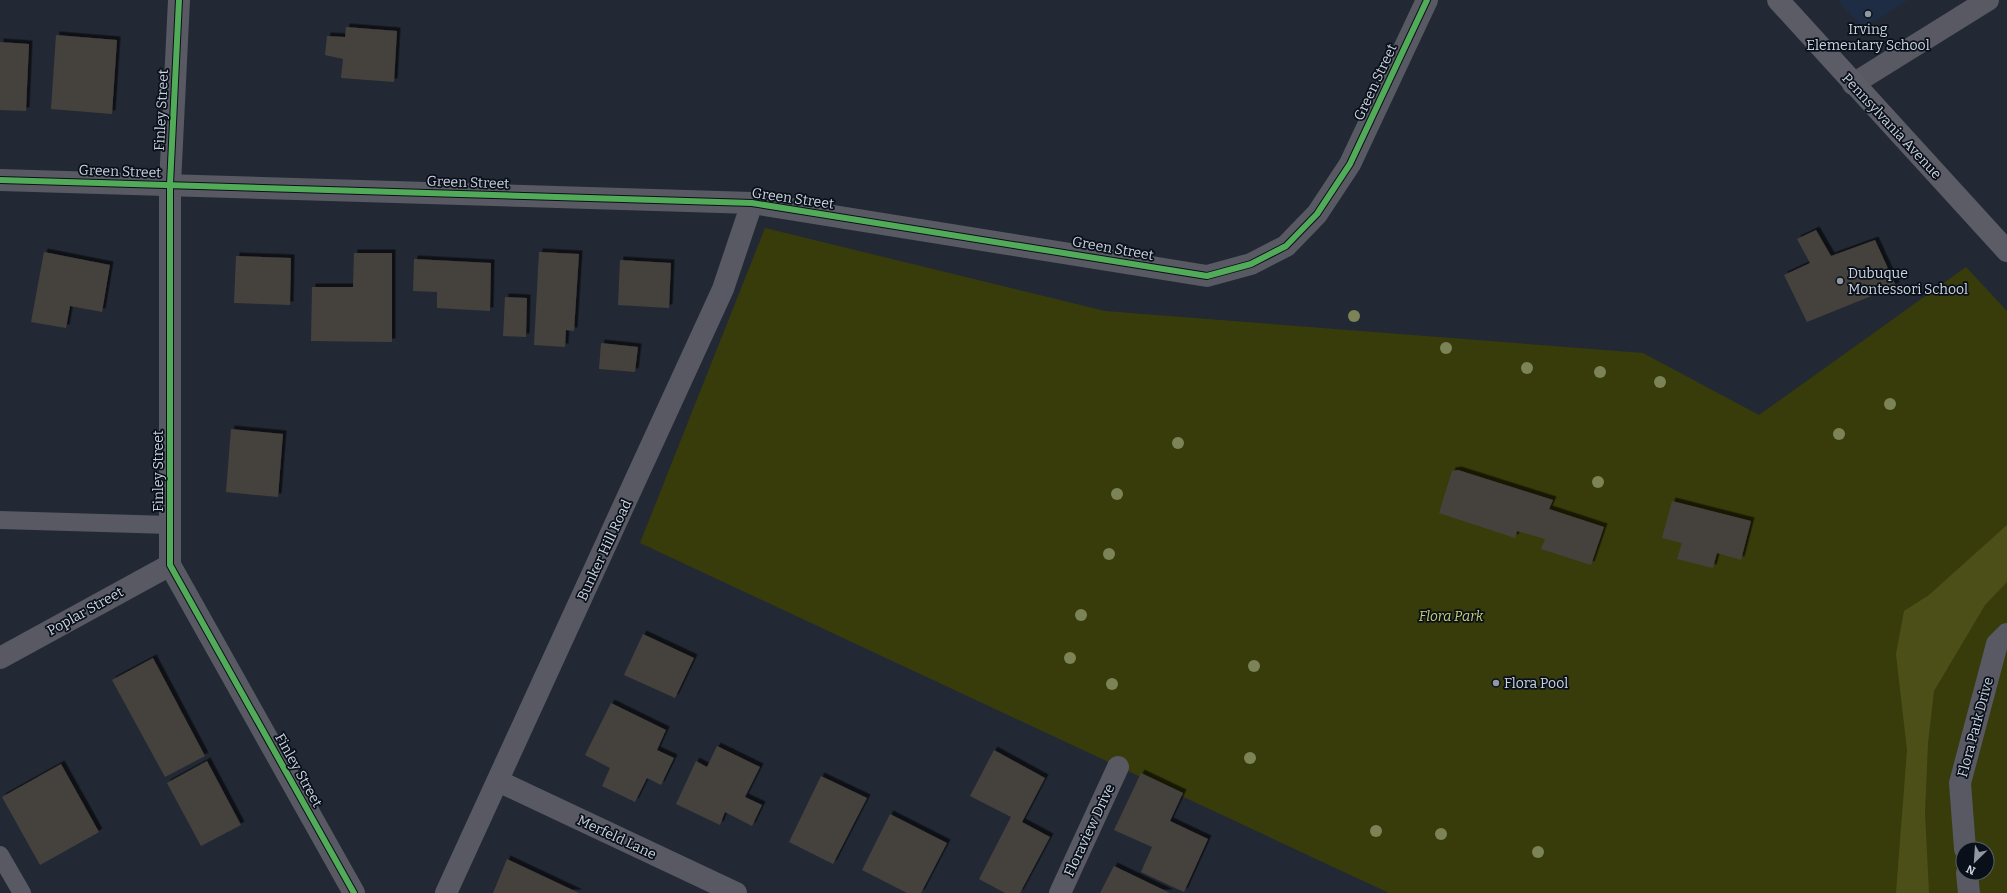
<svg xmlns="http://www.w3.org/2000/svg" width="2007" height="893" font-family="Bitter,serif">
	<defs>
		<filter id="shadow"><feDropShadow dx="3.5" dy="-3.5" stdDeviation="0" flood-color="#0009"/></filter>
	</defs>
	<rect width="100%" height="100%" fill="#222934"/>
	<path fill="#1f2d44" d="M1838,0H1908L1863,28Z"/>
	<path fill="#383c0a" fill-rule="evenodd" d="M765,228L1105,311L1643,353L1759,415L1966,267L2007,311V893H1389L640,543ZM1963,849H1987V873H1963Z"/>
	<path fill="#4c5018" d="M2007,525V582L1985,605L1934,691L1928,743L1925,813L1929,893H1896L1907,750L1896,654L1904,611L1929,595Z"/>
	<g fill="#45423d" filter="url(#shadow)">
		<path d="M346,27L397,31L394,82L341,78L343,59L325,55L327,36L345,37Z"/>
		<path d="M56,35L117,40L112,114L51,109Z"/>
		<path d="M0,42L29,44L26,111L0,110Z"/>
		<path d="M1816,230L1831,256L1875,240L1896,286L1807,322L1784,275L1810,263L1797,239Z"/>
		<path d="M44,252L110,265L102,312L70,306L66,328L31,322Z"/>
		<path d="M539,252L579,254L574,331L566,330L565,347L534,345Z"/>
		<path d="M354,253H392V342L311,341L312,287H353Z"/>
		<path d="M236,256L291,258L290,305L234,303Z"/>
		<path d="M414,259L491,263L490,311L437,308V292L413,291Z"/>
		<path d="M620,260L671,263L669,308L618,305Z"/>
		<path d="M505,297L527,298L526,337L503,336Z"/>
		<path d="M601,343L638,347L635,372L599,369Z"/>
		<path d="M231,429L283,434L278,497L226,492Z"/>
		<path d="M1458,470L1553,500L1549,509L1604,527L1591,565L1541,549L1545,539L1517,531L1515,538L1439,513L1452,471Z"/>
		<path d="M1672,501L1751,521L1741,560L1717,553L1713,568L1677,559L1682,543L1662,538Z"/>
		<path d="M643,634L694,658L675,698L624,675Z"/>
		<path d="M153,658L205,756L165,777L112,680Z"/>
		<path d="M611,703L666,730L657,750L674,758L661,785L647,778L635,802L602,786L610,768L585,755Z"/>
		<path d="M717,746L760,767L745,797L762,805L752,826L725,812L720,825L676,804L696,761L707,767Z"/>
		<path d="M994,750L1045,778L1022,822L1050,837L1020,893H1005L979,879L1011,817L970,796Z"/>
		<path d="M207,761L241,825L201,846L167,783Z"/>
		<path d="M61,764L99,832L40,865L2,797Z"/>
		<path d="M1141,773L1183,793L1170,821L1208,839L1184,892L1141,872L1152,847L1114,830Z"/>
		<path d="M821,776L867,798L833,864L789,842Z"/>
		<path d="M890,814L947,843L921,893H907L862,870Z"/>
		<path d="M507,859L579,893H493Z"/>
		<path d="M1114,866L1170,893H1100Z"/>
	</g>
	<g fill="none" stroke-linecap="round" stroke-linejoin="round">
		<g stroke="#585962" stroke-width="18">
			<path d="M0,520L170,525"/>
			<path d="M0,855L22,893"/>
		</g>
		<g stroke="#585962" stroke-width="22">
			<path d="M179,0L170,184V565L354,893"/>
			<path d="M1853,84L1988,0"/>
			<path d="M0,180L752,203L1207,276L1251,264L1286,246L1317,214L1350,164L1427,0"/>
			<path d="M0,658L170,565"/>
			<path d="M498,781L736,893"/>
			<path d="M1965,849L1960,783L1997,644L2007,634"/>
			<path d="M1967,873L1969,893"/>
			<path d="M446,893L723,289L752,203"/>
			<path d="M1060,893L1118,767"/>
		</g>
		<path stroke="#5c5c67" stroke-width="22" d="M1778,0L2007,251"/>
		<defs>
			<g id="cycleway">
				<path d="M179,0L170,184V565L354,893"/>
				<path d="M0,180L752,203L1207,276L1251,264L1286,246L1317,214L1350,164L1427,0"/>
			</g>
		</defs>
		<use href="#cycleway" stroke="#0a1019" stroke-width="8"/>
		<use href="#cycleway" stroke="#51ab58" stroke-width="6"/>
	</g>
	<g fill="#7c8356">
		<circle cx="1354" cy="316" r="6"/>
		<circle cx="1446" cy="348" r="6"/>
		<circle cx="1527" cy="368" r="6"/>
		<circle cx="1600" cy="372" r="6"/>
		<circle cx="1660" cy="382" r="6"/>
		<circle cx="1890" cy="404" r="6"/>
		<circle cx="1839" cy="434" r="6"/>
		<circle cx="1178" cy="443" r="6"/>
		<circle cx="1598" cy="482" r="6"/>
		<circle cx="1117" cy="494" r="6"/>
		<circle cx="1109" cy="554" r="6"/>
		<circle cx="1081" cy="615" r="6"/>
		<circle cx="1070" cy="658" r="6"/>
		<circle cx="1254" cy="666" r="6"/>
		<circle cx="1112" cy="684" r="6"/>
		<circle cx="1250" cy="758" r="6"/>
		<circle cx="1376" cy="831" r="6"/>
		<circle cx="1441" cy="834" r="6"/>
		<circle cx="1538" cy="852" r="6"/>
	</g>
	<g fill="#9098a4" stroke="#0a1019" stroke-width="1.5">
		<circle cx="1868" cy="14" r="4"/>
		<circle cx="1840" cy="281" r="4"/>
		<circle cx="1496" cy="683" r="4"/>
	</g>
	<g text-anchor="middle" stroke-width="3.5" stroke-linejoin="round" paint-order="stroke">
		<g font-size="14" fill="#cbd3e0" stroke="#0a1019" text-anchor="start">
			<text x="1868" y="34" text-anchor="middle">Irving<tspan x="1868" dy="16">Elementary School</tspan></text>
			<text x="1848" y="278">Dubuque<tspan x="1848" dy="16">Montessori School</tspan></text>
			<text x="1504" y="688">Flora Pool</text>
		</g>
		<g font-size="14" fill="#cbd3e0" stroke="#0a1019">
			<text transform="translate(1375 82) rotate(-65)" y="5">Green Street</text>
			<text transform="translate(161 110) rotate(-87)" y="5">Finley Street</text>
			<text transform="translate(1892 126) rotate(47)" y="5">Pennsylvania Avenue</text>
			<text transform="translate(120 171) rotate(2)" y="5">Green Street</text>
			<text transform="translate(468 182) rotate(2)" y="5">Green Street</text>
			<text transform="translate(793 198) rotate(8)" y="5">Green Street</text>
			<text transform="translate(1113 248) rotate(10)" y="5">Green Street</text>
			<text transform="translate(158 471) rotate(-90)" y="5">Finley Street</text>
			<text transform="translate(604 550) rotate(-65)" y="5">Bunker Hill Road</text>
			<text transform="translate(85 611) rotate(-29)" y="5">Poplar Street</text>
			<text transform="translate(1975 727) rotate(-75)" y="5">Flora Park Drive</text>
			<text transform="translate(299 770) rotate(61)" y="5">Finley Street</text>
			<text transform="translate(1089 830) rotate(-65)" y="5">Floraview Drive</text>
			<text transform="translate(617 837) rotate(25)" y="5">Merfeld Lane</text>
		</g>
		<g font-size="14" font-style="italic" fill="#c6cd72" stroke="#0a1019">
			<text x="1451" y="621">Flora Park</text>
		</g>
	</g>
	<g transform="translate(1975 861) rotate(205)"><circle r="19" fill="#0a1019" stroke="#575e69"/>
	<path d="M0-3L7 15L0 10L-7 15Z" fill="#9098a4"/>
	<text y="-6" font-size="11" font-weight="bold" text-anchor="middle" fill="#cbd3e0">N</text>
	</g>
</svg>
